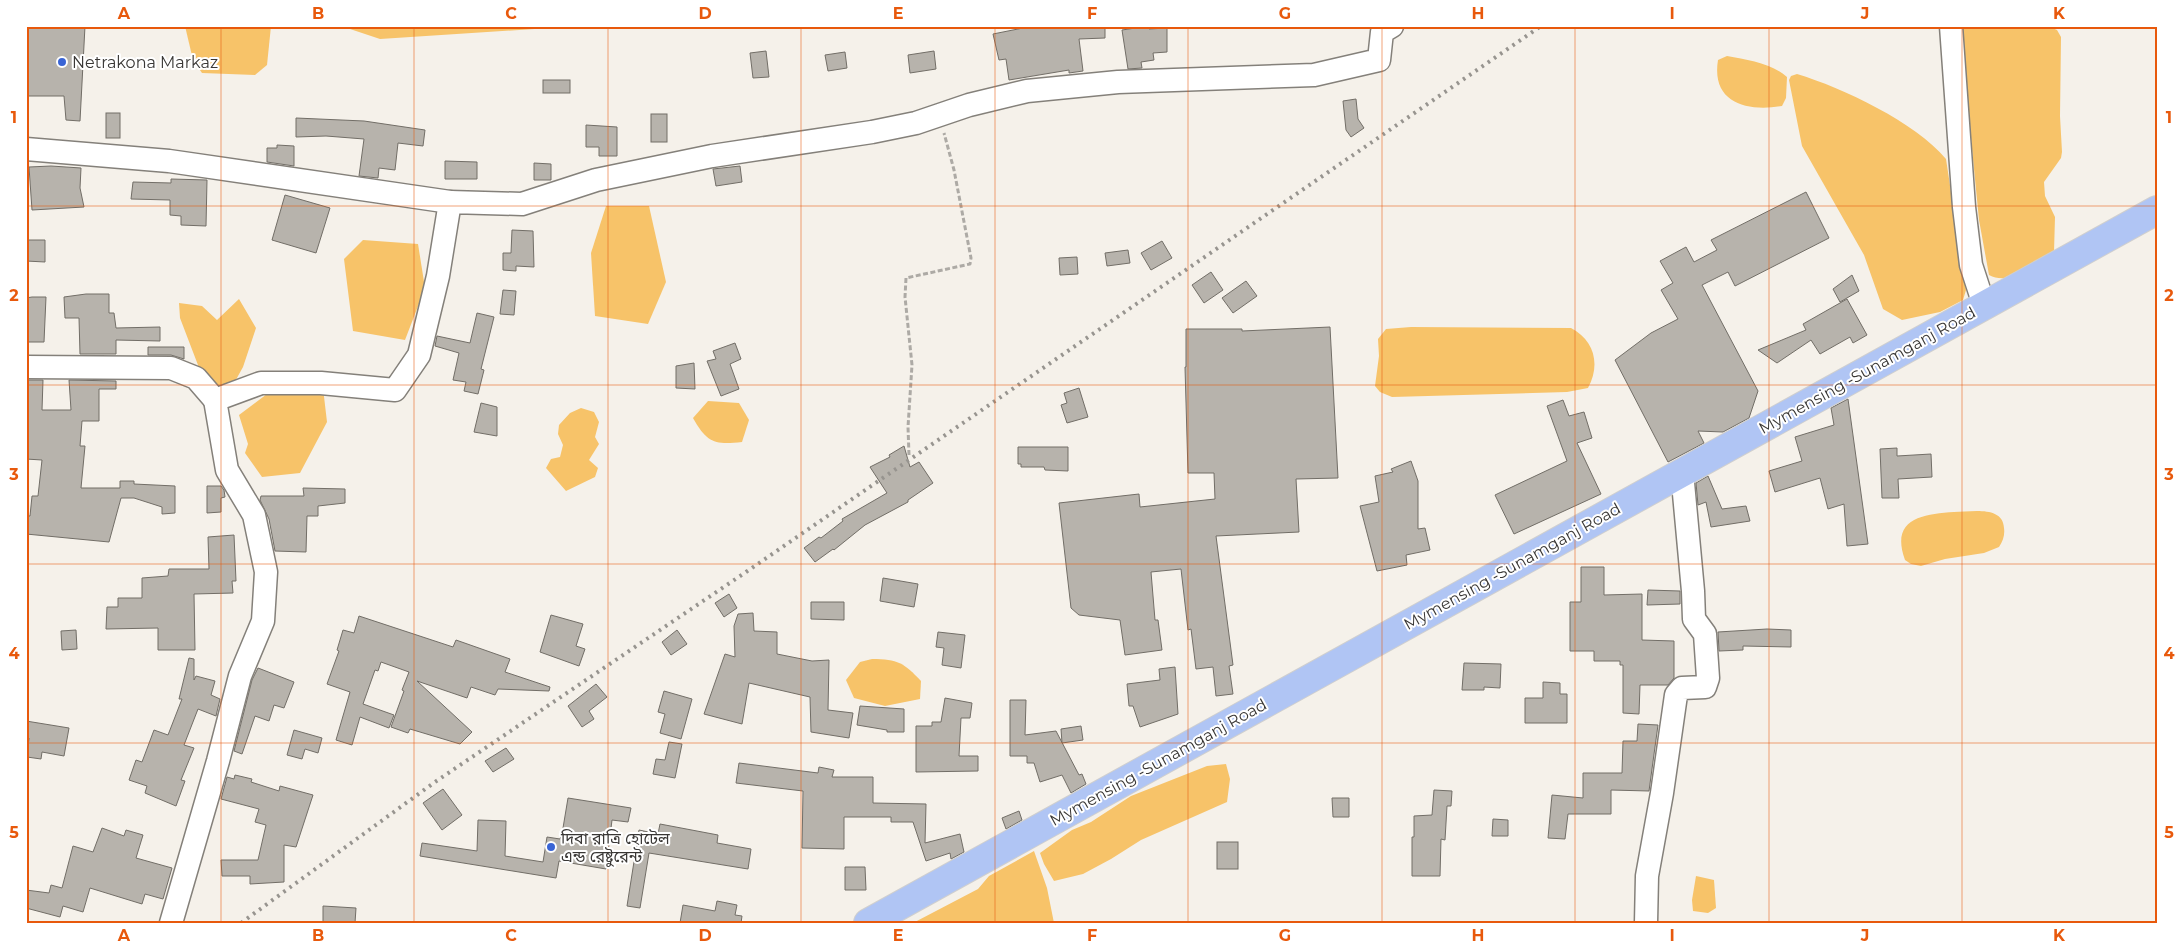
<svg xmlns="http://www.w3.org/2000/svg" width="2183" height="949" font-family="Montserrat,'Noto Sans Bengali',sans-serif">
	<rect width="100%" height="100%" fill="#f5f1ea"/>
	<g fill="#f7c369">
		<path d="M185,26H271L267,65L255,75L202,73L193,60Z"/>
		<path d="M341,26H580L380,39Z"/>
		<path d="M1960,26H2048L2057,30L2061,37L2060,116L2062,152L2061,158L2044,182L2045,196L2055,217L2054,252C2036,263 2011,287 1989,275L1979,220Z"/>
		<path d="M1727,56C1748,60 1771,63 1787,77L1786,98L1782,106C1747,112 1711,103 1718,60Z"/>
		<path d="M1797,74C1843,88 1915,122 1946,159L1966,290L1963,300L1940,312L1902,320L1883,309L1864,255L1802,146L1789,80L1791,76Z"/>
		<path d="M606,206H649L666,282L648,324L595,316L591,253Z"/>
		<path d="M363,240L418,244L425,288L405,340L353,331L344,259Z"/>
		<path d="M239,299L256,328L243,367L233,385L206,386L180,318L179,303L202,306L217,320Z"/>
		<path d="M1411,327L1571,328C1594,340 1601,364 1588,388L1567,392L1392,397L1380,392L1375,386L1379,356L1378,339L1386,329Z"/>
		<path d="M323,388L327,422L300,473L262,477L245,453L248,444L239,415L267,394Z"/>
		<path d="M708,401L739,403L749,420L742,442C715,445 707,443 693,418Z"/>
		<path d="M581,408L594,412L599,422L595,437L599,444L589,460L598,468L595,477L566,491L546,468L551,459L560,457L563,445L558,434L559,425L570,413Z"/>
		<path d="M1954,512C1970,512 2003,505 2004,528C2005,535 2003,541 1999,547L1984,553L1945,559L1921,566L1911,564L1905,560C1890,519 1922,514 1954,512Z"/>
		<path d="M872,659C898,659 904,663 921,681L920,699L885,706L854,698L846,680L860,662Z"/>
		<path d="M1226,764L1230,779L1227,802L1141,840L1111,859L1083,874L1054,881L1044,864L1040,853L1072,830L1091,822L1131,796L1207,766Z"/>
		<path d="M1034,851L1047,888L1054,923H913L978,889L989,876Z"/>
		<path d="M1696,876L1714,880L1716,908L1708,913L1693,911L1692,900Z"/>
	</g>
	<g fill="#b7b3ac" stroke="#726e67">
		<path d="M28,26H85L80,121L66,120L64,96H28Z"/>
		<path d="M1023,26H1105V38L1079,39L1083,71L1069,73V70L1009,80L1006,59L999,60L993,34L1023,28Z"/>
		<path d="M1149,26V29L1167,28V52L1153,53L1154,60L1141,62L1142,68L1128,69L1122,30Z"/>
		<path d="M766,51L769,77L753,78L750,53Z"/>
		<path d="M934,51L936,69L910,73L908,55Z"/>
		<path d="M845,52L847,68L828,71L825,55Z"/>
		<rect x="543" y="80" width="27" height="13"/>
		<path d="M1356,99L1358,119L1364,128L1351,137L1346,130L1343,101Z"/>
		<rect x="106" y="113" width="14" height="25"/>
		<rect x="651" y="114" width="16" height="28"/>
		<path d="M296,118L364,121L425,130L423,146L398,143L395,170L379,168L378,178L359,176L364,139L326,136L296,137Z"/>
		<path d="M586,125L617,127V156H599V147H586Z"/>
		<path d="M277,145L294,146V166L267,162V148H277Z"/>
		<path d="M445,161L477,162V179H445Z"/>
		<path d="M534,163L551,164V180H534Z"/>
		<path d="M51,166L81,168L80,188L84,207L32,210L29,167Z"/>
		<path d="M740,166L742,182L716,186L713,169Z"/>
		<path d="M171,179L207,180L206,226L181,225V216L170,215V200L131,199L133,182L171,183Z"/>
		<path d="M1806,192L1829,238L1735,286L1728,272L1702,285L1758,391L1749,418L1723,432L1698,431L1704,443L1668,462L1615,360L1651,333L1678,319L1661,290L1673,283L1660,261L1686,247L1694,262L1717,250L1711,240Z"/>
		<path d="M285,195L330,208L316,253L272,240Z"/>
		<path d="M512,230L533,231L534,267L516,266V271L503,270V253H511Z"/>
		<path d="M26,240H45V262L26,261Z"/>
		<path d="M1162,241L1172,258L1151,270L1141,253Z"/>
		<path d="M1128,250L1130,263L1107,266L1105,253Z"/>
		<path d="M1077,257L1078,274L1060,275L1059,258Z"/>
		<path d="M1211,272L1223,290L1204,303L1192,285Z"/>
		<path d="M1852,275L1859,291L1840,302L1833,289Z"/>
		<path d="M1246,281L1257,296L1233,313L1222,298Z"/>
		<path d="M503,290L516,291L514,315L500,314Z"/>
		<path d="M86,294H109V313H114L116,328L160,327V341L116,340V354H80L79,318H65L64,297Z"/>
		<path d="M32,297H46L44,342H26V298Z"/>
		<path d="M1847,299L1867,335L1853,343L1850,337L1820,354L1811,340L1777,363L1758,350L1806,330L1803,324Z"/>
		<path d="M477,313L494,317L481,369L484,370L478,394L464,391L466,382L453,380L459,353L435,346L437,336L470,343Z"/>
		<path d="M1330,327L1338,478L1296,479L1299,532L1216,536L1233,665L1229,666L1233,694L1216,696L1213,667L1196,669L1191,629L1188,630L1181,569L1151,572L1155,620H1158L1162,650L1125,655L1120,620L1079,615L1071,608L1059,503L1139,494L1140,507L1215,499L1214,473H1188L1185,367H1186V329H1242V331Z"/>
		<path d="M735,343L741,359L730,364L739,389L721,396L707,361L716,359L713,351Z"/>
		<path d="M148,347H184V359L171,355H148Z"/>
		<path d="M694,363L695,389L676,388V366Z"/>
		<path d="M26,380H43L42,410H71L69,380L116,381V389H99V421H82L80,446H85L81,488H120V481H134V484L175,486V513L162,514V507L134,498H121L109,542L26,534V516H30L32,496H38L42,460L26,459Z"/>
		<path d="M1079,388L1088,417L1067,423L1061,405L1067,403L1064,393Z"/>
		<path d="M1848,399L1868,544L1847,546L1844,504L1828,509L1820,478L1775,492L1769,471L1802,461L1795,437L1834,425L1831,408Z"/>
		<path d="M1563,400L1569,416L1584,412L1592,438L1577,443L1601,494L1514,534L1495,495L1567,461L1547,406Z"/>
		<path d="M481,403L497,407V436L474,432Z"/>
		<path d="M904,446L910,467L919,462L933,483L908,500V502L865,525L834,550L833,549L815,562L804,548L819,537L821,538L843,521L842,519L887,493L870,467L890,457L889,455Z"/>
		<path d="M1018,447H1068V471L1045,470L1044,467H1021V464H1018Z"/>
		<path d="M1897,448V456L1931,454L1932,477L1898,479L1899,498H1882L1880,449Z"/>
		<path d="M1411,461L1418,481V529L1425,528L1430,550L1406,555L1407,565L1377,571L1360,506L1379,502L1375,476L1393,472L1391,469Z"/>
		<path d="M1708,476L1722,509L1746,506L1750,521L1711,527L1706,502L1698,505L1696,483Z"/>
		<path d="M207,486H221L224,490L225,497L221,498V512L207,513Z"/>
		<path d="M303,488L345,489V503L318,506V516H307L306,552L275,551L269,519L260,500L261,496H304Z"/>
		<path d="M234,535L236,581H232L233,593L194,594L195,650H158V628L106,629L107,607H118V598H142V578L168,576L169,569H209L208,537Z"/>
		<path d="M1581,567H1604V595L1642,594V640L1674,641V678L1668,685H1640L1639,714L1623,713V665H1620V661H1594V651H1570V602H1581Z"/>
		<path d="M883,578L918,584L914,607L880,601Z"/>
		<path d="M1648,590L1680,591V604L1647,605Z"/>
		<path d="M729,594L737,608L724,617L715,603Z"/>
		<path d="M811,602H844V620L811,619Z"/>
		<path d="M753,613L754,631L777,632V654L812,661L829,660L828,710L853,713L849,738L811,732L810,697L749,683L742,724L704,714L725,654L735,657L734,626L738,614Z"/>
		<path d="M551,615L583,624L576,646L585,649L579,666L540,652Z"/>
		<path d="M359,616L453,647L456,640L510,659L505,672L550,687L549,691L498,689L495,695L471,687L467,698L417,681L472,732L460,744L410,729L408,733L391,727L404,691L402,690L409,672L381,662L378,671L375,670L363,704L394,715L389,728L360,717L352,745L336,740L350,692L327,684L339,651L337,650L343,630L354,633Z"/>
		<path d="M1767,629L1791,630V647L1743,646V650L1719,651L1718,632Z"/>
		<path d="M76,630L77,649L62,650L61,631Z"/>
		<path d="M677,630L687,644L671,655L662,642Z"/>
		<path d="M938,632L965,635L961,668L942,665L944,648L936,647Z"/>
		<path d="M189,658L194,659V680L196,676L215,681L211,695L220,699L216,716L198,709L184,745L194,748L181,780L185,781L176,806L145,793L147,786L129,780L136,760L142,762L154,730L168,735L182,699H179Z"/>
		<path d="M1464,663L1501,664L1500,688L1484,687V690H1462Z"/>
		<path d="M1175,667L1178,714L1140,727L1133,706H1129L1127,684L1160,680L1159,669Z"/>
		<path d="M258,668L294,682L284,708L274,705L269,721L255,716L242,754L234,751L252,680Z"/>
		<path d="M1543,682L1560,683V694H1567V723H1525V698H1543Z"/>
		<path d="M596,684L607,697L589,711L594,719L582,727L568,706Z"/>
		<path d="M664,691L692,699L681,739L660,733L665,714L658,712Z"/>
		<path d="M945,698L972,703L970,718H961L959,756H978V771L916,772V726H932V722H941Z"/>
		<path d="M1010,700H1026L1025,735L1056,731L1079,775L1082,774L1086,784L1071,793L1062,775L1040,782L1034,763H1027V756H1010Z"/>
		<path d="M860,706L904,709V732H887V730L857,725Z"/>
		<path d="M26,721L69,728L64,756L42,752L41,759L27,757L29,738L26,737Z"/>
		<path d="M1638,724L1658,725L1649,791L1611,790V814H1568L1565,839L1548,838L1552,795L1583,798V773H1622L1623,741H1637Z"/>
		<path d="M1081,726L1083,740L1062,743L1061,729Z"/>
		<path d="M294,730L322,738L318,753L305,749L302,759L287,755Z"/>
		<path d="M669,742L682,744L675,778L653,774L656,759L665,760Z"/>
		<path d="M506,748L514,759L493,772L485,761Z"/>
		<path d="M739,763L818,773L819,767L834,770L832,777H873V803L926,804L925,843L960,834L964,852L951,859L950,853L926,861L913,822H891V817H844V849L802,848L803,791L736,783Z"/>
		<path d="M235,775L252,779L251,782L279,791L280,786L313,795L296,847L284,845V882L250,884V876H222L221,860H258L266,825L255,822L259,809L221,799L227,777L234,779Z"/>
		<path d="M443,789L462,815L442,830L423,803Z"/>
		<path d="M1434,790L1452,791L1451,806H1447L1445,840L1441,839L1440,876H1412V837H1414V816L1432,815Z"/>
		<path d="M568,798L631,808L628,822L612,820L606,869L559,861L556,878L420,856L422,843L477,851L478,820L506,821L505,856L543,862L547,837L560,839L562,834Z"/>
		<path d="M1332,798H1349V817H1333Z"/>
		<path d="M1019,811L1022,820L1006,829L1002,818Z"/>
		<path d="M1493,819L1508,820V836H1492Z"/>
		<path d="M660,824L718,835L717,843L751,849L748,869L649,853L640,908L627,906L639,830L658,834Z"/>
		<path d="M102,828L124,836L126,830L143,835L136,858L172,868L163,899L145,894L142,904L90,888L83,912L63,906L60,917L26,908V890L49,893L51,885L62,888L73,846L93,852Z"/>
		<rect x="1217" y="842" width="21" height="27"/>
		<path d="M845,867H865L866,890H845Z"/>
		<path d="M717,901L737,905L735,915L742,916L741,923H680L683,905L715,911Z"/>
		<path d="M323,906L356,908L355,923H323Z"/>
	</g>
	<g fill="none" stroke-linecap="round" stroke-linejoin="round">
		<defs>
			<g id="minor">
				<path d="M1951,26L1964,207L1971,265L1984,305"/>
				<path d="M26,149L169,161L450,202"/>
				<path d="M26,367L171,368L196,378L215,400"/>
				<path d="M171,923L218,761L240,676L263,621L266,572L254,515L227,470L215,400L261,383H321L395,390L419,355L438,276L450,202L522,204L596,180L712,156L872,132L916,123L969,105L1027,91L1118,82L1314,75L1379,60L1382,32L1392,26"/>
				<path d="M1646,923L1647,876L1662,793L1676,695L1682,688L1705,687L1708,678L1705,634L1694,619L1693,591L1682,472"/>
			</g>
			<path id="major" d="M868,923L2157,210"/>
		</defs>
		<use href="#minor" stroke="#84807a" stroke-width="25"/>
		<use href="#major" stroke="#cfcfcf" stroke-width="30"/>
		<path stroke="#adaaa5" stroke-width="3" stroke-dasharray="5 2.5" stroke-linecap="butt" d="M909,455L908,427L912,365L905,297L906,278L970,264L971,258L954,170L944,133"/>
		<use href="#minor" stroke="#fff" stroke-width="22"/>
		<use href="#major" stroke="#b0c5f4" stroke-width="28"/>
		<path stroke="#97948f" stroke-width="4" stroke-dasharray="2.5 5" stroke-linecap="butt" d="M241,923L435,782L746,572L1541,26"/>
	</g>
	<path fill="none" stroke="#e8590c" stroke-width="1" stroke-opacity="0.55" d="M221,26V923M414,26V923M608,26V923M801,26V923M995,26V923M1188,26V923M1382,26V923M1575,26V923M1769,26V923M1962,26V923M26,206H2157M26,385H2157M26,564H2157M26,743H2157"/>
	<g fill="#3964d5" stroke="#fff" stroke-width="2">
		<circle cx="62" cy="62" r="5"/>
		<circle cx="551" cy="847" r="5"/>
	</g>
	<g text-anchor="middle" stroke-width="4" stroke-linejoin="round" paint-order="stroke">
		<g font-size="16" fill="#393735" stroke="#fff" text-anchor="start">
			<text x="72" y="68">Netrakona Markaz</text>
			<text x="561" y="844">দিবা রাত্রি হোটেল<tspan x="561" dy="18">এন্ড রেষ্টুরেন্ট</tspan></text>
		</g>
		<g font-size="16" fill="#393735" stroke="#fff">
			<text transform="translate(1867 370) rotate(-29)" y="6">Mymensing -Sunamganj Road</text>
			<text transform="translate(1512 566) rotate(-29)" y="6">Mymensing -Sunamganj Road</text>
			<text transform="translate(1158 762) rotate(-29)" y="6">Mymensing -Sunamganj Road</text>
		</g>
	</g>
	<rect width="2183" height="949" fill="none" stroke="#ffffff" stroke-width="55"/>
	<rect x="28" y="28" width="2128" height="894" fill="none" stroke="#e8590c" stroke-width="2"/>
	<g font-size="16" text-anchor="middle" font-weight="bold" fill="#e8590c">
		<text x="124" y="19">A</text>
		<text x="318" y="19">B</text>
		<text x="511" y="19">C</text>
		<text x="705" y="19">D</text>
		<text x="898" y="19">E</text>
		<text x="1092" y="19">F</text>
		<text x="1285" y="19">G</text>
		<text x="1478" y="19">H</text>
		<text x="1672" y="19">I</text>
		<text x="1865" y="19">J</text>
		<text x="2059" y="19">K</text>
		<text x="14" y="123">1</text>
		<text x="2169" y="123">1</text>
		<text x="14" y="301">2</text>
		<text x="2169" y="301">2</text>
		<text x="14" y="480">3</text>
		<text x="2169" y="480">3</text>
		<text x="14" y="659">4</text>
		<text x="2169" y="659">4</text>
		<text x="14" y="838">5</text>
		<text x="2169" y="838">5</text>
		<text x="124" y="941">A</text>
		<text x="318" y="941">B</text>
		<text x="511" y="941">C</text>
		<text x="705" y="941">D</text>
		<text x="898" y="941">E</text>
		<text x="1092" y="941">F</text>
		<text x="1285" y="941">G</text>
		<text x="1478" y="941">H</text>
		<text x="1672" y="941">I</text>
		<text x="1865" y="941">J</text>
		<text x="2059" y="941">K</text>
	</g>
</svg>
